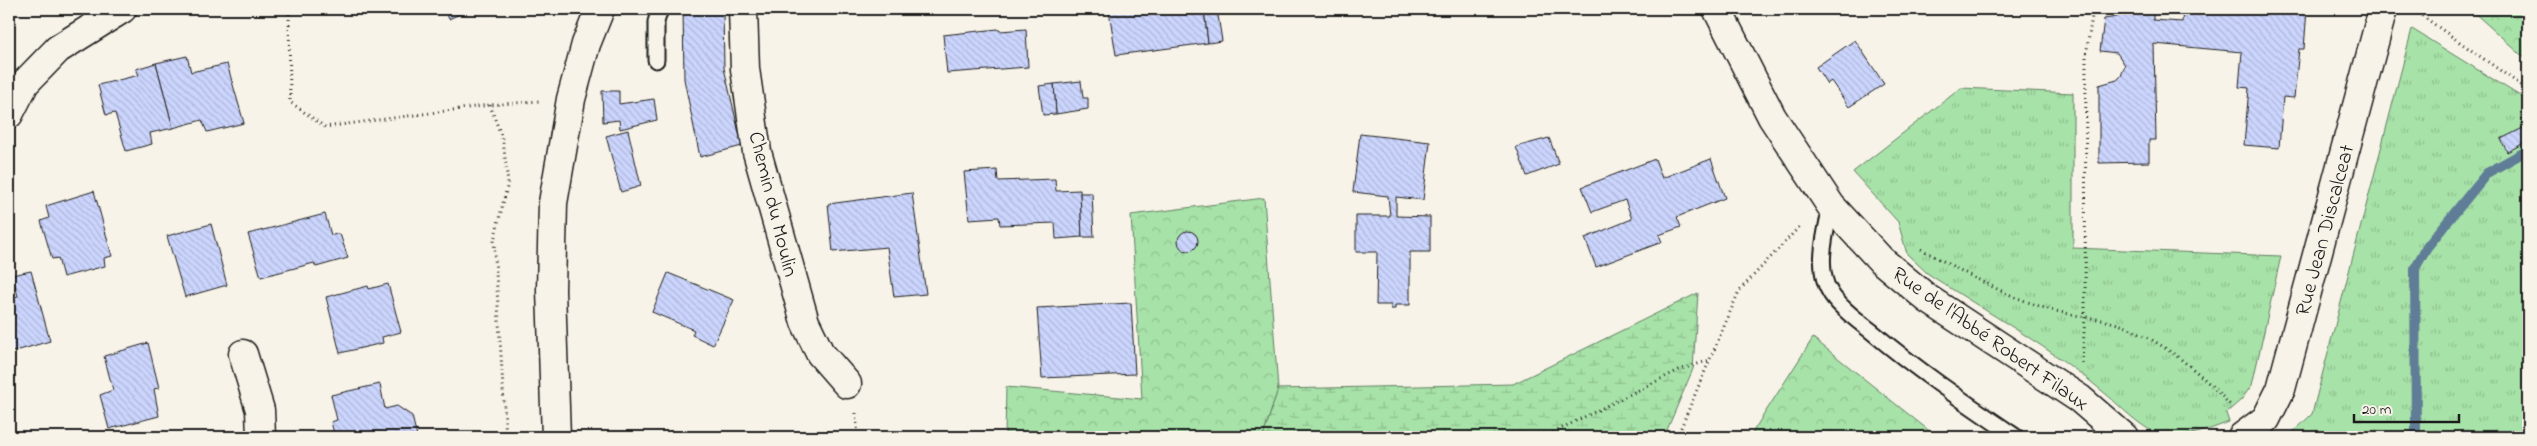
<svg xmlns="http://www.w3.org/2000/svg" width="2537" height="446" font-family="'Indie Flower',sans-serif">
	<defs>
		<pattern id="grass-tufts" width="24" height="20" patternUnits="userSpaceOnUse" patternTransform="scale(1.25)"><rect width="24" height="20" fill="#a7e2a8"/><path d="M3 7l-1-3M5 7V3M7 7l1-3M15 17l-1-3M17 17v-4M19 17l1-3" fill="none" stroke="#8fc190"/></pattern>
		<pattern id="forest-crowns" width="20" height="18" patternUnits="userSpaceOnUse" patternTransform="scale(1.25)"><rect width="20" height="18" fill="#a7e2a8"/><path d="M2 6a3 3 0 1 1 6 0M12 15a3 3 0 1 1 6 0" fill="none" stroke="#8fc190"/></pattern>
		<pattern id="wetland-marsh" width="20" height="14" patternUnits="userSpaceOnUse" patternTransform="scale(1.25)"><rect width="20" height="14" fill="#a7e2a8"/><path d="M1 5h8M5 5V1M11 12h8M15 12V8" fill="none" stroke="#8fc190"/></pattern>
		<pattern id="building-back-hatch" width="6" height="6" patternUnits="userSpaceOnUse" patternTransform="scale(1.25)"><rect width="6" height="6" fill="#cbd5fd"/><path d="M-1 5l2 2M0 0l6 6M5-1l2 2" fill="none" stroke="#aeb6d8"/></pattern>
	</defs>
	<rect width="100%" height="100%" fill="#f7f3e8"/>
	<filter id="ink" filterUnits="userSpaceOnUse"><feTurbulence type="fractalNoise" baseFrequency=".02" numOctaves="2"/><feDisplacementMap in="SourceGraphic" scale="10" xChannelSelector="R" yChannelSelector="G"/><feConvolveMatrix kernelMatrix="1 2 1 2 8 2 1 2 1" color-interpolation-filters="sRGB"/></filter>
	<g filter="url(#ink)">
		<g fill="url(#grass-tufts)" stroke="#627f62">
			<path d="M2412,29L2528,101V437H2288L2312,414Z"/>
			<path d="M1961,88L2073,93V248L2281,256L2252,385L2241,400L2226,413L2229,422C2208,430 2185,439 2162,435C2144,431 2121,407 2107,395C2053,348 1987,313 1927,273L1907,254L1898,222L1853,172Z"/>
		</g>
		<g fill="url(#forest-crowns)" stroke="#627f62">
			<path d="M2470,9H2528V61Z"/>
			<path d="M1264,198L1278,389L1263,437H1005L1006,387L1142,399L1131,215Z"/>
			<path d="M1813,338L1937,437H1763L1752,433Z"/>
		</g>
		<path fill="url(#wetland-marsh)" stroke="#627f62" d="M1698,293L1693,369L1664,437H1263L1278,389L1513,384Z"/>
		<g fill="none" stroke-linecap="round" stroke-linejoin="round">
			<path stroke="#617d97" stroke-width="10" d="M2416,437L2415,268L2427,247L2487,173L2528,150"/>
		</g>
		<g fill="url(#building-back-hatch)" stroke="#1c1c1c">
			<path d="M444,9H470L449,19Z"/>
			<path d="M683,9H723L724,68L742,146L700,157L684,79Z"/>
			<path d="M1128,9H1204L1208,43L1116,55L1109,11Z"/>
			<path d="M1204,9H1217L1222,41L1208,43Z"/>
			<path d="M2122,9H2153V20L2182,22L2183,9H2307L2304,49H2299L2294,98L2283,97L2279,148L2244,145L2249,88L2239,87L2242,52L2154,44L2156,140H2149V162L2099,163V85L2117,80L2121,76L2125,65L2117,53L2100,51L2104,19L2117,17Z"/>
			<path d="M998,29L1000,31L1026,29L1028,67L947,73L943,35Z"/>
			<path d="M1855,40L1884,84L1849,107L1831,81L1827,84L1816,67Z"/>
			<path d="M187,56L191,72L227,64L244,123L207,132L202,120L173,128L156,63Z"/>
			<path d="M156,63L173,128L150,133L152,144L126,151L115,113L106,115L98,85L139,75L136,69Z"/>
			<path d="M1081,81L1083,98H1088V109L1056,114L1054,84Z"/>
			<path d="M1054,84L1056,114L1043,115L1039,86Z"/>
			<path d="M602,91H619V104L654,99L657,120L620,129L619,120L603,122Z"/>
			<path d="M2525,127L2528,133V141L2507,152L2501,139Z"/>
			<path d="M628,130L641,186L621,192L606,136Z"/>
			<path d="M1360,134L1430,142L1423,200L1396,197V216L1430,217V252H1410V305H1395V309H1391V305H1376L1377,252H1356V216H1390L1388,196L1353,192Z"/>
			<path d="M1549,138L1559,164L1527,176L1516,147Z"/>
			<path d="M1655,159L1662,178L1711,159L1725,198L1677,217L1681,227L1659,235L1662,242L1596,267L1585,238L1632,219L1625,200L1592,212L1582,187Z"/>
			<path d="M997,170L998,181L1055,179L1056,191L1080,190L1082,237L1056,239L1055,223L1000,225L999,217L969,219L964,172Z"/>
			<path d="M94,191L112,256L104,258L105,266L63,277L58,258L52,259L41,221L49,218L46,206Z"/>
			<path d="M912,193L926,294L894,297L887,247L833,252L828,204Z"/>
			<path d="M1080,193H1092L1094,237H1082Z"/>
			<path d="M325,214L331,235L340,234L348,258L316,267L314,263L261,277L248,234Z"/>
			<path d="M211,224L227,285L185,297L167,236Z"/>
			<circle cx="1188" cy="241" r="10"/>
			<path d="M31,271L50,341L9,353V299L18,296L12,275Z"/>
			<path d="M668,273L734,300L713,345L692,335L694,330L652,312Z"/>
			<path d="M388,284L401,332L382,337L383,343L340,353L326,297L368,286L369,289Z"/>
			<path d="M1131,303L1135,374L1042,378L1037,308Z"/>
			<path d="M148,343L159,388L154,389L159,416L109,429L100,395L113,390L104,356Z"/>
			<path d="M380,384L385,409L397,406L412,416L417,437H335L331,422L337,420L331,395Z"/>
		</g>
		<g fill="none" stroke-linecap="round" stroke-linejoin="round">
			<defs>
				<g id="lane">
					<path d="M656,60V22L660,9"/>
					<path d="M1831,206C1826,231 1815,269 1830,292C1837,305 1859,322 1871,331C1917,370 1966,403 2016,437"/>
				</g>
				<g id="street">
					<path d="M743,9L745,69L757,152L805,322L820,353L847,384"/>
					<path d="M9,114L25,83L58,49L122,9"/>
					<path d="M243,354L260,410L261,437"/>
				</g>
				<g id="secondary">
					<path d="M1717,9L1772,117L1831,206L1881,260L1928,299L2080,399L2124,437"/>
					<path d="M556,437L551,290L553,203L571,99L586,44L600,9"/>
					<path d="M2242,437L2266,419L2281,389L2383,9"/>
				</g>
			</defs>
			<use href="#lane" stroke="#1c1c1c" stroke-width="19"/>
			<use href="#street" stroke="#1c1c1c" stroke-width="31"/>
			<use href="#secondary" stroke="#1c1c1c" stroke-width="31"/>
			<g stroke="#1c1c1c" stroke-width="3" stroke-dasharray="1 4" stroke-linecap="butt">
				<path d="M289,9L290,102L325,127L490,105L539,101"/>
				<path d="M2414,10L2528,90"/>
				<path d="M490,105L503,141L508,183L494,240L506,437"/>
				<path d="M1921,249C1962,271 2006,297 2052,310C2077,317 2105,318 2129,328C2169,346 2203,375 2231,406"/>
				<path d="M2082,363L2085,317L2086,56L2093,9"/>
				<path d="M856,413L858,437"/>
				<path d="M1544,437L1679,370L1710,360"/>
				<path d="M1677,437L1739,291L1799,227"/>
			</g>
			<use href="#lane" stroke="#f7f3e8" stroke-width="15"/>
			<use href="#street" stroke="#f7f3e8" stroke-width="28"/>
			<use href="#secondary" stroke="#f7f3e8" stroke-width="28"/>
		</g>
	</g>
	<g text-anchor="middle" stroke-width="5" stroke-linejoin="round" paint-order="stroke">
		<g font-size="21" fill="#1c1c1c" stroke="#f7f3e8">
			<text transform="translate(774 204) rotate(76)" y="7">Chemin du Moulin</text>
			<text transform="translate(2324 230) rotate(-75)" y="7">Rue Jean Discalceat</text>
			<text transform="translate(1991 338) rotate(35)" y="7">Rue de l'Abbé Robert Filaux</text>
		</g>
	</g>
	<rect width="2537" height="446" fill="none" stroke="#f7f3e8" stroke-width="30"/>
	<rect x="15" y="15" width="2507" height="416" fill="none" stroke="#1c1c1c" stroke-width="2" filter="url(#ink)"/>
	<path d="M2354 414v8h105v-8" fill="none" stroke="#1c1c1c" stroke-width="2.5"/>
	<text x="2362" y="414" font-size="15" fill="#1c1c1c" stroke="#f7f3e8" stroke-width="4" paint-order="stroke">20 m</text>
</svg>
